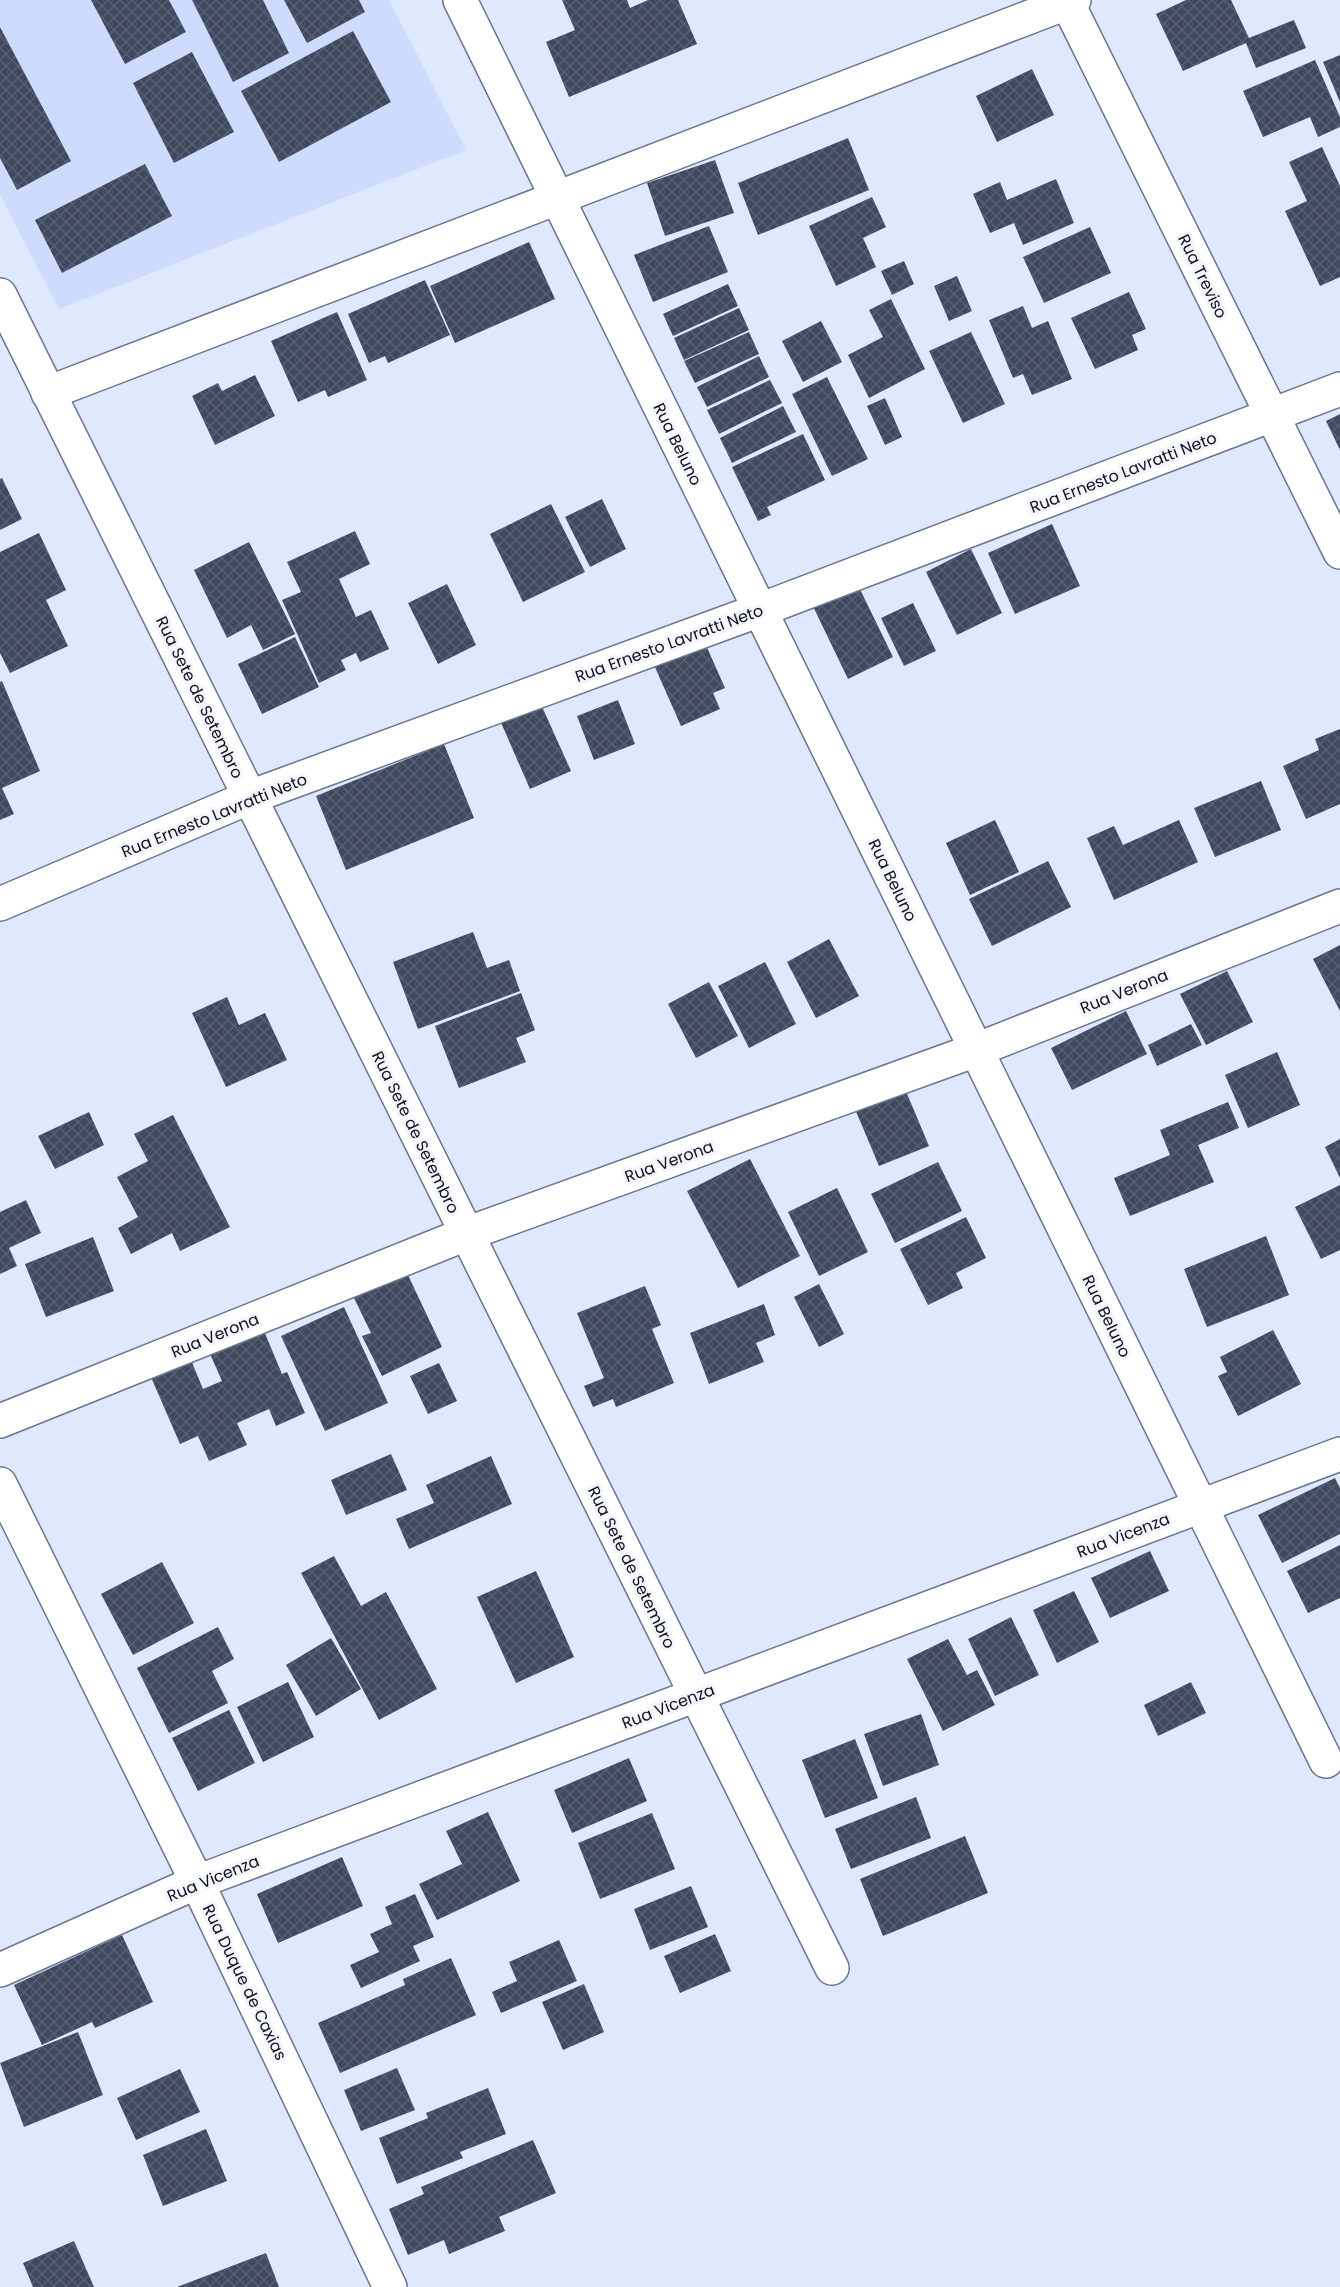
<svg xmlns="http://www.w3.org/2000/svg" width="1340" height="2287" font-family="Poppins,sans-serif">
	<defs>
		<pattern id="building-cross-hatch" width="8" height="8" patternUnits="userSpaceOnUse" patternTransform="scale(1.5)"><rect width="8" height="8" fill="#3f495f"/><path d="M0 0l8 8M0 8l8-8" fill="none" stroke="#575f71"/></pattern>
	</defs>
	<rect width="100%" height="100%" fill="#dee8fe"/>
	<path fill="#cddcfe" d="M0,0H389L466,150L59,309L0,195Z"/>
	<g fill="url(#building-cross-hatch)">
		<path d="M91,0H169L186,32L125,64Z"/>
		<path d="M192,0H263L289,53L233,82Z"/>
		<path d="M284,0H359L365,12L307,43Z"/>
		<path d="M562,0H627L630,8L648,0H678L697,44L569,97L546,42L575,30Z"/>
		<path d="M1186,0H1231L1249,38L1294,20L1306,48L1256,68L1246,43L1183,71L1156,14Z"/>
		<path d="M0,27L71,161L17,190L0,158Z"/>
		<path d="M353,31L391,102L279,162L241,91Z"/>
		<path d="M192,52L234,132L174,163L133,83Z"/>
		<path d="M1340,55V102L1323,62Z"/>
		<path d="M1315,60L1340,117V127L1318,137L1310,117L1263,137L1243,91Z"/>
		<path d="M1032,69L1054,115L997,142L976,96Z"/>
		<path d="M848,138L869,190L758,235L738,183Z"/>
		<path d="M1322,147L1340,186V277L1320,286L1285,211L1307,201L1289,162Z"/>
		<path d="M715,160L734,213L665,236L647,183Z"/>
		<path d="M145,164L172,216L62,273L35,220Z"/>
		<path d="M1056,179L1074,223L1023,245L1014,223L990,233L973,194L1000,182L1007,200Z"/>
		<path d="M872,197L886,227L863,238L876,267L836,286L809,226Z"/>
		<path d="M709,226L728,272L653,302L634,255Z"/>
		<path d="M1090,227L1111,273L1044,303L1023,257Z"/>
		<path d="M529,242L555,299L455,343L430,286Z"/>
		<path d="M904,261L914,284L892,295L881,271Z"/>
		<path d="M957,276L972,311L949,321L934,286Z"/>
		<path d="M425,280L450,335L388,363L385,356L369,363L348,314Z"/>
		<path d="M728,284L738,306L673,336L663,314Z"/>
		<path d="M1129,292L1146,329L1132,335L1138,350L1095,369L1071,318Z"/>
		<path d="M891,299L925,369L869,398L848,355L883,337L869,310Z"/>
		<path d="M1023,306L1032,328L1048,321L1072,379L1032,395L1023,374L1013,378L989,320Z"/>
		<path d="M739,308L749,330L684,360L674,338Z"/>
		<path d="M337,312L367,380L328,397L325,390L298,402L271,341Z"/>
		<path d="M821,321L842,362L803,382L782,341Z"/>
		<path d="M749,332L759,354L695,383L684,361Z"/>
		<path d="M971,332L1005,404L963,423L929,351Z"/>
		<path d="M759,356L769,377L707,407L697,387Z"/>
		<path d="M255,375L275,416L215,445L192,396L218,383L222,391Z"/>
		<path d="M827,377L868,459L832,476L792,394Z"/>
		<path d="M770,380L782,403L719,434L707,410Z"/>
		<path d="M885,398L902,437L885,445L867,406Z"/>
		<path d="M783,406L796,432L732,463L720,438Z"/>
		<path d="M1340,414V450L1326,421Z"/>
		<path d="M803,434L825,480L767,507L771,515L758,521L732,467Z"/>
		<path d="M2,478L22,519L0,530V479Z"/>
		<path d="M602,499L626,549L590,567L565,517Z"/>
		<path d="M551,504L585,572L523,602L490,534Z"/>
		<path d="M1052,524L1080,586L1015,614L988,553Z"/>
		<path d="M355,531L370,564L339,579L356,617L371,610L389,649L360,662L356,653L341,660L346,670L319,683L282,600L301,592L287,562Z"/>
		<path d="M39,533L66,590L46,600L68,646L10,673L0,653V552Z"/>
		<path d="M249,542L295,634L263,650L251,625L227,638L194,570Z"/>
		<path d="M971,549L1002,613L957,635L926,572Z"/>
		<path d="M853,575L893,657L848,679L808,596Z"/>
		<path d="M447,584L476,645L438,664L408,603Z"/>
		<path d="M913,603L936,651L904,666L881,618Z"/>
		<path d="M295,637L319,687L262,714L238,664Z"/>
		<path d="M705,643L725,688L713,693L720,709L681,726L654,665Z"/>
		<path d="M2,681L40,771L2,788L14,814L0,820V682Z"/>
		<path d="M539,700L571,771L530,789L499,718Z"/>
		<path d="M618,700L635,744L594,760L577,716Z"/>
		<path d="M1340,729V804L1306,819L1283,766L1319,750L1315,739Z"/>
		<path d="M444,744L474,818L346,870L316,796Z"/>
		<path d="M1261,781L1281,830L1215,857L1194,808Z"/>
		<path d="M995,820L1019,872L970,895L946,843Z"/>
		<path d="M1179,820L1198,862L1114,900L1087,838L1114,826L1123,845Z"/>
		<path d="M1048,861L1071,907L992,946L969,899Z"/>
		<path d="M473,932L487,968L509,960L520,991L418,1029L393,962Z"/>
		<path d="M829,939L859,996L816,1018L787,962Z"/>
		<path d="M1340,945V1011L1313,959Z"/>
		<path d="M765,962L796,1024L749,1048L718,986Z"/>
		<path d="M1227,971L1253,1022L1206,1045L1180,994Z"/>
		<path d="M709,982L738,1036L696,1058L668,1004Z"/>
		<path d="M521,993L535,1030L516,1038L526,1062L459,1088L435,1026Z"/>
		<path d="M227,997L239,1025L265,1013L287,1060L226,1087L192,1013Z"/>
		<path d="M1126,1011L1147,1054L1072,1090L1051,1048Z"/>
		<path d="M1191,1024L1202,1045L1157,1066L1148,1045Z"/>
		<path d="M1277,1052L1300,1105L1248,1128L1225,1075Z"/>
		<path d="M905,1089L929,1146L879,1166L855,1109Z"/>
		<path d="M1228,1102L1239,1128L1198,1145L1214,1182L1130,1216L1114,1178L1170,1155L1160,1130Z"/>
		<path d="M89,1112L104,1145L55,1169L38,1136Z"/>
		<path d="M173,1115L230,1227L180,1251L172,1233L131,1254L118,1228L138,1217L117,1177L148,1161L134,1134Z"/>
		<path d="M1340,1139V1178L1325,1147Z"/>
		<path d="M750,1159L800,1256L738,1288L687,1191Z"/>
		<path d="M938,1162L962,1211L895,1243L871,1194Z"/>
		<path d="M1340,1185V1250L1321,1259L1295,1207Z"/>
		<path d="M837,1188L868,1252L819,1276L788,1212Z"/>
		<path d="M26,1200L41,1233L9,1248L17,1266L0,1274V1212Z"/>
		<path d="M966,1217L986,1258L956,1273L963,1288L928,1305L900,1249Z"/>
		<path d="M1266,1236L1289,1295L1207,1327L1184,1269Z"/>
		<path d="M93,1237L114,1291L46,1317L25,1264Z"/>
		<path d="M407,1273L442,1347L382,1376L362,1336L371,1333L354,1298Z"/>
		<path d="M819,1284L844,1334L819,1347L794,1297Z"/>
		<path d="M645,1286L661,1325L652,1329L674,1383L616,1407L613,1399L593,1407L584,1386L604,1378L577,1313Z"/>
		<path d="M764,1304L775,1335L756,1343L764,1362L709,1384L690,1333Z"/>
		<path d="M344,1307L388,1403L325,1431L281,1336Z"/>
		<path d="M1273,1330L1301,1384L1238,1416L1218,1376L1227,1372L1220,1357Z"/>
		<path d="M264,1331L282,1374L287,1372L305,1413L276,1426L269,1409L237,1423L247,1445L209,1461L198,1436L180,1444L151,1377L191,1360L203,1389L222,1381L210,1354Z"/>
		<path d="M439,1363L457,1401L428,1414L410,1376Z"/>
		<path d="M391,1454L407,1490L346,1515L331,1480Z"/>
		<path d="M491,1456L512,1504L409,1549L396,1519L434,1503L426,1485Z"/>
		<path d="M1335,1478L1340,1488V1534L1282,1563L1258,1515Z"/>
		<path d="M1340,1545V1598L1308,1613L1287,1571Z"/>
		<path d="M1150,1551L1169,1591L1110,1618L1091,1578Z"/>
		<path d="M334,1556L361,1606L386,1592L437,1689L379,1720L301,1573Z"/>
		<path d="M162,1562L194,1623L133,1655L101,1594Z"/>
		<path d="M536,1571L574,1657L516,1683L477,1597Z"/>
		<path d="M1074,1591L1099,1642L1057,1663L1033,1610Z"/>
		<path d="M1011,1617L1039,1675L995,1696L968,1639Z"/>
		<path d="M218,1627L234,1659L212,1671L228,1703L169,1733L137,1668Z"/>
		<path d="M331,1638L361,1689L316,1716L286,1665Z"/>
		<path d="M948,1639L967,1675L977,1670L995,1705L943,1731L907,1659Z"/>
		<path d="M288,1682L314,1737L263,1762L237,1707Z"/>
		<path d="M1191,1682L1206,1713L1158,1736L1144,1705Z"/>
		<path d="M229,1710L255,1763L198,1791L172,1738Z"/>
		<path d="M921,1714L939,1765L883,1786L864,1734Z"/>
		<path d="M855,1739L878,1798L825,1818L802,1760Z"/>
		<path d="M629,1758L647,1801L572,1833L554,1790Z"/>
		<path d="M916,1797L931,1838L851,1869L835,1829Z"/>
		<path d="M488,1812L520,1881L437,1920L419,1884L462,1864L446,1831Z"/>
		<path d="M652,1813L675,1869L600,1899L578,1843Z"/>
		<path d="M965,1836L988,1893L883,1936L860,1879Z"/>
		<path d="M342,1857L363,1906L278,1943L257,1894Z"/>
		<path d="M691,1886L708,1927L650,1950L634,1909Z"/>
		<path d="M415,1894L434,1937L413,1946L420,1961L361,1988L350,1965L379,1952L370,1934L392,1924L385,1907Z"/>
		<path d="M715,1934L731,1971L680,1993L664,1956Z"/>
		<path d="M122,1935L153,2002L95,2028L92,2022L42,2045L14,1985Z"/>
		<path d="M559,1940L577,1981L501,2013L492,1992L517,1981L509,1962Z"/>
		<path d="M451,1958L476,2015L340,2073L318,2023L405,1985L403,1979Z"/>
		<path d="M584,1984L604,2032L563,2050L542,2002Z"/>
		<path d="M78,2032L103,2095L24,2127L0,2063Z"/>
		<path d="M397,2068L415,2110L361,2131L344,2090Z"/>
		<path d="M180,2069L200,2112L136,2140L117,2098Z"/>
		<path d="M488,2088L506,2134L460,2152L463,2158L397,2184L379,2138L428,2118L426,2113Z"/>
		<path d="M206,2129L227,2181L163,2206L143,2155Z"/>
		<path d="M533,2140L556,2193L499,2217L505,2231L449,2254L444,2240L408,2255L389,2209L424,2194L421,2187Z"/>
		<path d="M74,2241L94,2287H33L23,2263Z"/>
		<path d="M266,2253L279,2287H177Z"/>
	</g>
	<g fill="none" stroke-linecap="round" stroke-linejoin="round">
		<defs>
			<g id="street">
				<path d="M460,0L1326,1761"/>
				<path d="M1066,0L1340,552"/>
				<path d="M0,295L832,1968"/>
				<path d="M48,393L1074,0"/>
				<path d="M0,904L250,797L760,610L1340,389"/>
				<path d="M0,1421L466,1234L976,1050L1340,906"/>
				<path d="M0,1484L197,1882L390,2287"/>
				<path d="M0,1970L197,1882L1340,1454"/>
			</g>
		</defs>
		<use href="#street" stroke="#6b768e" stroke-width="36"/>
		<use href="#street" stroke="#fff" stroke-width="33"/>
	</g>
	<g text-anchor="middle" stroke-width="6" stroke-linejoin="round" paint-order="stroke">
		<g font-size="16" fill="#0d111a" stroke="#f3f5fb">
			<text transform="translate(1203 276) rotate(64)" y="6">Rua Treviso</text>
			<text transform="translate(678 444) rotate(64)" y="6">Rua Beluno</text>
			<text transform="translate(1123 472) rotate(-21)" y="6">Rua Ernesto Lavratti Neto</text>
			<text transform="translate(669 643) rotate(-20)" y="6">Rua Ernesto Lavratti Neto</text>
			<text transform="translate(200 697) rotate(64)" y="6">Rua Sete de Setembro</text>
			<text transform="translate(214 815) rotate(-22)" y="6">Rua Ernesto Lavratti Neto</text>
			<text transform="translate(893 880) rotate(64)" y="6">Rua Beluno</text>
			<text transform="translate(1124 991) rotate(-22)" y="6">Rua Verona</text>
			<text transform="translate(416 1132) rotate(64)" y="6">Rua Sete de Setembro</text>
			<text transform="translate(669 1161) rotate(-20)" y="6">Rua Verona</text>
			<text transform="translate(1107 1316) rotate(64)" y="6">Rua Beluno</text>
			<text transform="translate(215 1335) rotate(-22)" y="6">Rua Verona</text>
			<text transform="translate(1123 1535) rotate(-21)" y="6">Rua Vicenza</text>
			<text transform="translate(632 1567) rotate(64)" y="6">Rua Sete de Setembro</text>
			<text transform="translate(668 1706) rotate(-21)" y="6">Rua Vicenza</text>
			<text transform="translate(213 1878) rotate(-22)" y="6">Rua Vicenza</text>
			<text transform="translate(245 1982) rotate(64)" y="6">Rua Duque de Caxias</text>
		</g>
	</g>
</svg>
